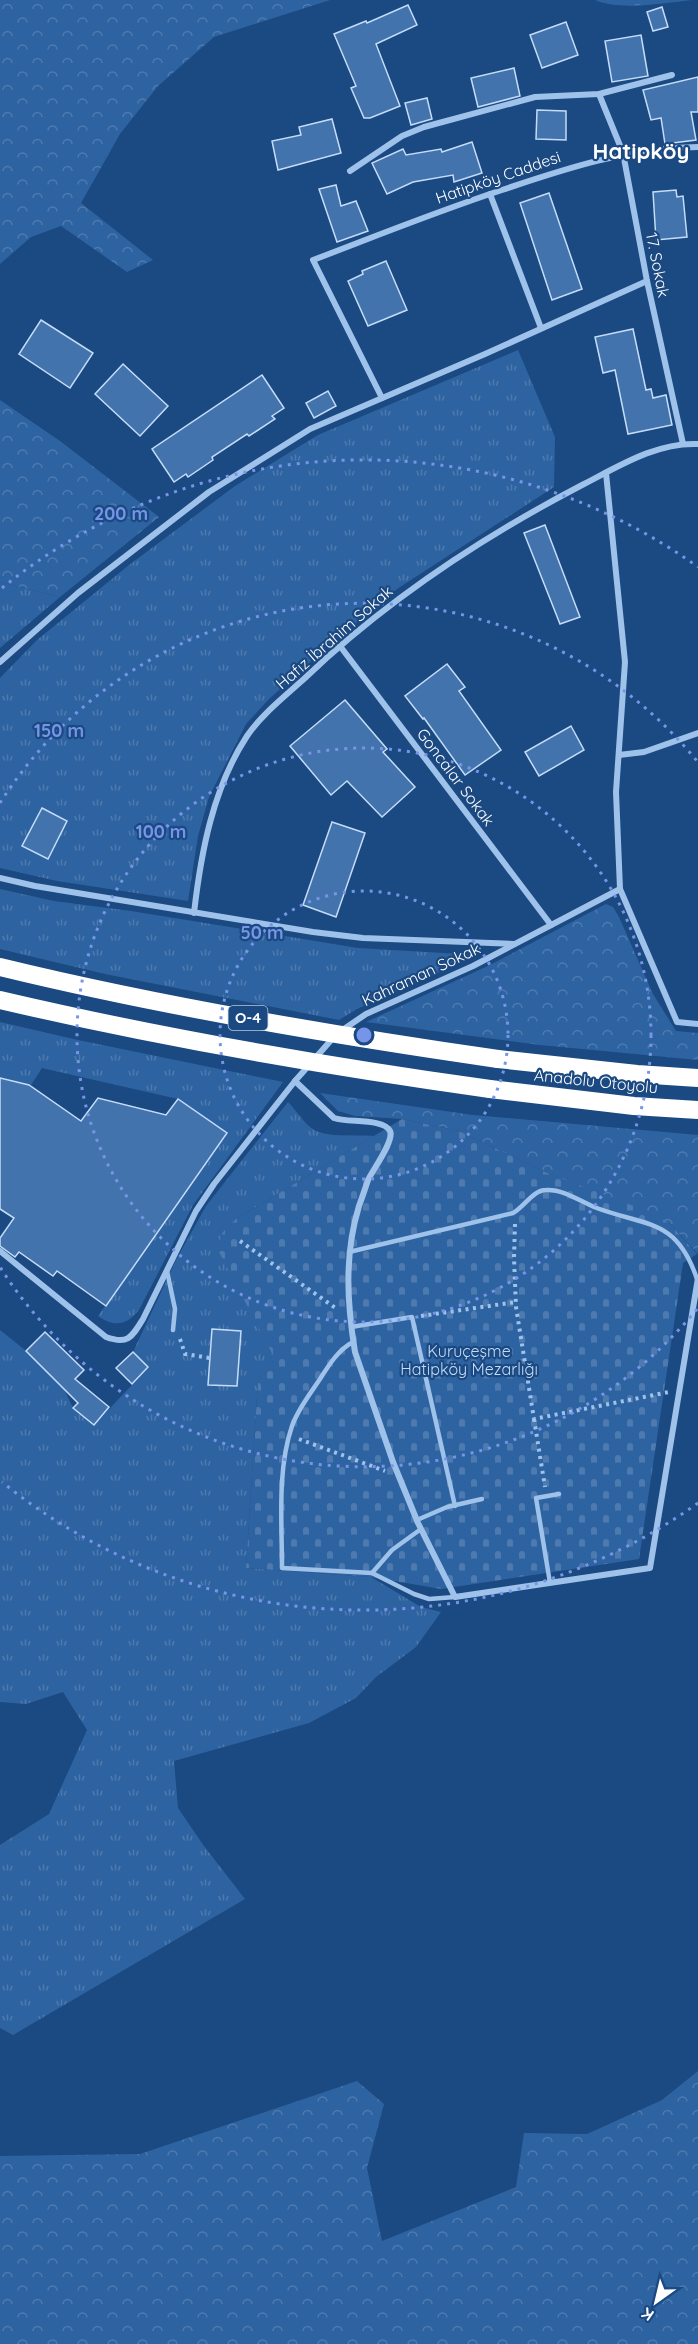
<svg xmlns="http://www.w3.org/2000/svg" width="698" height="2344" font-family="Quicksand,sans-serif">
	<defs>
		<pattern id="grass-tufts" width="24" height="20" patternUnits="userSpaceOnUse" patternTransform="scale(1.5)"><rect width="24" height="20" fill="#2e63a1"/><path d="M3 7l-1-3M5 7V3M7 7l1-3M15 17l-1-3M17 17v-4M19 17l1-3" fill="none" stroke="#4d7aaf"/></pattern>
		<pattern id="forest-crowns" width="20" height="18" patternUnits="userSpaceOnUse" patternTransform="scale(1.5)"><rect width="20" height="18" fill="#2e63a1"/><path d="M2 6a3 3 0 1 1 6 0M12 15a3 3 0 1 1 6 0" fill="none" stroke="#4d7aaf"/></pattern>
		<pattern id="cemetery-stones" width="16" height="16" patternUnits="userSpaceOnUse" patternTransform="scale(1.5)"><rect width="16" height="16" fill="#2e63a1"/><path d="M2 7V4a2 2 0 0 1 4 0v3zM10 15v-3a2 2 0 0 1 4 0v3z" fill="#4d7aaf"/></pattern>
	</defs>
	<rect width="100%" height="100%" fill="#1b4982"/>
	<g fill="url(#grass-tufts)">
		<path d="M518,350L555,437L554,487L397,589L328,646L269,699L246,724L209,797L198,836L188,901L57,881L0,868V678L37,640L129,565L235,486L318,435Z"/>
		<path d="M0,582L60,597L0,648Z"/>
		<path d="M0,889L54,901L131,911L358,948L478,955L357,1009L339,1020L105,974L0,949Z"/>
		<path d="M0,1022L78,1040L283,1082L193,1205L139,1310C126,1326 114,1327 98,1316L227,1133L178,1099L42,1068L31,1085L0,1078Z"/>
		<path d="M288,1102C295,1109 302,1120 310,1127C324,1139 355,1134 374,1136L236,1219L218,1248L273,1353L258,1381L246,1568L371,1577L421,1607L441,1612L416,1647L376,1677L356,1698L309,1723L174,1761L178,1808L204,1846L245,1899L13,2035L0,2028V1845L49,1814L87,1730L63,1692L26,1704L0,1702V1330L25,1350L64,1389L73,1408L94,1425L148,1368L133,1352L176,1260L206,1206Z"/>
	</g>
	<g fill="url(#forest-crowns)">
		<path d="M0,0H330L214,37L158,86L120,134L81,203L153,260L127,272L61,226L31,237L0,264Z"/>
		<path d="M595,0H692C665,3 620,11 595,0Z"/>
		<path d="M0,400L60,441L159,517L60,597L0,582Z"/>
		<path d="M606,904L613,907L619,917L653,994L676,1031L698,1033V1060L540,1045L366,1022L490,965Z"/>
		<path d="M320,1093L473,1115L698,1135V1254L670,1224L545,1172L459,1131L402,1119L355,1116L338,1111Z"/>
		<path d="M698,2071V2344H0V2156L140,2154L357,2081L384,2104L367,2168L382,2241L516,2187L524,2133L587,2134L662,2100Z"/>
	</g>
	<path fill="url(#cemetery-stones)" d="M402,1119L459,1131L545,1172L652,1213L670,1224L697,1254L683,1263L639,1559L441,1589L371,1577L246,1568L258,1381L272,1353L217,1248L223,1232L236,1219Z"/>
	<g fill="#4373ac" stroke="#c4dcf8" stroke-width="1.5">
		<path d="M408,5L417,25L376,44L400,106L370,118H364L351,88L356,86L334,34L366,21L367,23Z"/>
		<path d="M662,7L668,27L653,31L647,12Z"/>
		<path d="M566,22L578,55L542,68L530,35Z"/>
		<path d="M641,35L648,76L612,82L605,41Z"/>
		<path d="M514,68L520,96L478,107L471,78Z"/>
		<path d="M698,77V112H691L696,140L665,144L661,118L651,120L643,90Z"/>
		<path d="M427,98L432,119L411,125L405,103Z"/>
		<path d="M537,110L566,111V140L536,139Z"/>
		<path d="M332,119L341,153L278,170L272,141L301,135L299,127Z"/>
		<path d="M472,142L482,173L454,182L453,175L413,182L387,194L372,163L403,149L406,155L441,149L442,152Z"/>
		<path d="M336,185L341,206L356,201L368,231L337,242L319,189Z"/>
		<path d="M676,190L677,197L683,196L687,237L656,240L653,192Z"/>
		<path d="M549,193L582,289L552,300L520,203Z"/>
		<path d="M386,261L407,310L368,326L348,281L363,274L362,271Z"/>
		<path d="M41,320L93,353L70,388L19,354Z"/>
		<path d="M633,329L646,390L651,389L653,398L666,395L672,425L628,434L615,370L603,373L595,337Z"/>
		<path d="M123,364L168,406L140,436L95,394Z"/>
		<path d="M262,375L284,408L272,416L275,419L249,436L247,434L212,457L213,460L188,477L186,474L174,482L152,449Z"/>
		<path d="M328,391L336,406L314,418L306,403Z"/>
		<path d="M545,525L580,617L560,624L524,533Z"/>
		<path d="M447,664L465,687L459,691L501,750L465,775L424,718L423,719L405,696Z"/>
		<path d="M345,700L387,749L383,752L415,787L382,817L347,781L331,795L290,746Z"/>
		<path d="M571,726L584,750L539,776L525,752Z"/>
		<path d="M42,808L67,821L48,859L22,846Z"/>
		<path d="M332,822L365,833L336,917L303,905Z"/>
		<path d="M0,1078L29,1085L81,1121L98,1098L166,1115L178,1099L227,1133L106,1306L57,1271L53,1276L19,1252L15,1257L0,1246V1238L14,1218L0,1209Z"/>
		<path d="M212,1329L241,1331L237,1386L208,1385Z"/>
		<path d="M45,1332L84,1370L75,1379L109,1407L94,1425L73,1408L78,1403L26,1351Z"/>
		<path d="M133,1352L148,1367L132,1384L116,1368Z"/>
	</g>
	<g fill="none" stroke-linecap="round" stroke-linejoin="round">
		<g stroke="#9fc2eb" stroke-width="4" stroke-dasharray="3 4.5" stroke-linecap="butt">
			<path d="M515,1224L514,1258L516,1307L534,1419L669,1392"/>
			<path d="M240,1241L337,1309"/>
			<path d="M421,1316L516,1302"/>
			<path d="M180,1339L185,1354L210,1358"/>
			<path d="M534,1419L545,1487"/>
			<path d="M299,1439L385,1471"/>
		</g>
		<g stroke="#9fc2eb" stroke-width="4.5">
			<path d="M349,1252L513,1213C524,1207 533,1190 546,1190C563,1189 580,1201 594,1207C646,1227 676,1217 697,1279"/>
			<path d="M167,1271L175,1309L173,1330"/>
			<path d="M351,1327L412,1317L455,1506"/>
			<path d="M353,1342C338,1350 329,1365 320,1379C310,1394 298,1409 292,1426C277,1470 282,1522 282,1568L372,1573L414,1594L429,1599L455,1597"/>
			<path d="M417,1520L447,1507L482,1499"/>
			<path d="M372,1573L392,1550L421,1529"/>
			<path d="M550,1583L536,1498L559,1494"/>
		</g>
		<g stroke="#9fc2eb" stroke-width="6">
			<path d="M599,94L623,153L647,281L683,444"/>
			<path d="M350,171L402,136L424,127L535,97L599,94L672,75"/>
			<path d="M490,194L541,328"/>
			<path d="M382,398L313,260C376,236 438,211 502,190C567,168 628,148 698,147"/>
			<path d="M340,646L551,925"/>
			<path d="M0,662L78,593L209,492L310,429L485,354L647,281"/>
			<path d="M619,755L644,752L698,733"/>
			<path d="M0,878L35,886L313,932L363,938L514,944"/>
			<path d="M620,889L677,1022L698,1024"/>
			<path d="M194,913C201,852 213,788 247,736C262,714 285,696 305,678C388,599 482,537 584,484C619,466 657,442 698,444"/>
			<path d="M341,1031L366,1014L473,966L620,889L616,792L625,662L606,473"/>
			<path d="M295,1081L334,1118C348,1123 383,1118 390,1131C395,1140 372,1171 368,1180C365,1189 362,1198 359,1206C344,1255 347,1303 355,1352L393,1462L418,1523L455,1597L650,1568L698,1278"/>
			<path d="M0,1251L106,1337C128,1345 132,1337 143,1319L196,1211L214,1184L295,1081L333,1038"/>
		</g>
		<g stroke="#fff" stroke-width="18">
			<path d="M498,1059L637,1074L698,1078"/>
			<path d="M490,1089L634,1106L698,1110"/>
		</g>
		<g stroke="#fff" stroke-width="18">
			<path d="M0,967C164,1007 331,1035 498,1059"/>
			<path d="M0,1000C162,1038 325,1066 490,1089"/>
		</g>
	</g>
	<g fill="none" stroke="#7795e8" stroke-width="3" stroke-dasharray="3 6">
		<circle cx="364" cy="1035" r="144"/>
		<circle cx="364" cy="1035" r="287"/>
		<path d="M697 1309A431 431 0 0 1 0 1267M0 803A431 431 0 0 1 697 761"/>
		<path d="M698 1503A575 575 0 0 1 2 1482M2 588A575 575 0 0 1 698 567"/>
	</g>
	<g text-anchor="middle" stroke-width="4.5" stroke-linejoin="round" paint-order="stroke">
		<rect fill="#1b4982" stroke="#bbc8da" stroke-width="1.5" x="228.5" y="1006" width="39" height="24" rx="4.5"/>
		<g font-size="15" font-weight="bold" fill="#fff">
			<text x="248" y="1023">O-4</text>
		</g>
		<g font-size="16" fill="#fff" stroke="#1b4982">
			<text transform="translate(498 177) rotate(-19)" y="6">Hatipköy Caddesi</text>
			<text transform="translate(658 265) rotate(79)" y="6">17. Sokak</text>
			<text transform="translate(334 637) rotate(-41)" y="6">Hafız İbrahim Sokak</text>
			<text transform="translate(456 777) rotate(53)" y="6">Goncalar Sokak</text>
			<text transform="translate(421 974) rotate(-25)" y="6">Kahraman Sokak</text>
			<text transform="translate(596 1081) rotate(6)" y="6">Anadolu Otoyolu</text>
		</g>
		<g font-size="16" fill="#c4dcf8" stroke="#1b4982">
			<text x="469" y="1357">Kuruçeşme<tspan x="469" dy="18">Hatipköy Mezarlığı</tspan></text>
		</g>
		<g font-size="22" font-weight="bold" fill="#fff" stroke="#1b4982">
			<text x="641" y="159">Hatipköy</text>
		</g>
	</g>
	<circle cx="364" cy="1035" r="9" fill="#7795e8" stroke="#1b4982" stroke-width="3"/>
	<g font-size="18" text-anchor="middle" font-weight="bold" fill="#7795e8" stroke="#1b4982" stroke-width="4.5" stroke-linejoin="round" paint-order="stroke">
		<text x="121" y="520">200 m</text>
		<text x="59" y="737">150 m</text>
		<text x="161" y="838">100 m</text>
		<text x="262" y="939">50 m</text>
	</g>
	<g transform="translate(656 2302) rotate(214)" stroke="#1b4982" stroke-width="4.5" paint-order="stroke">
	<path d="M0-4.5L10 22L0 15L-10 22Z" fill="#ffffff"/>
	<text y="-9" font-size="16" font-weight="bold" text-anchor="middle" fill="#ffffff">K</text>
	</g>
</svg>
